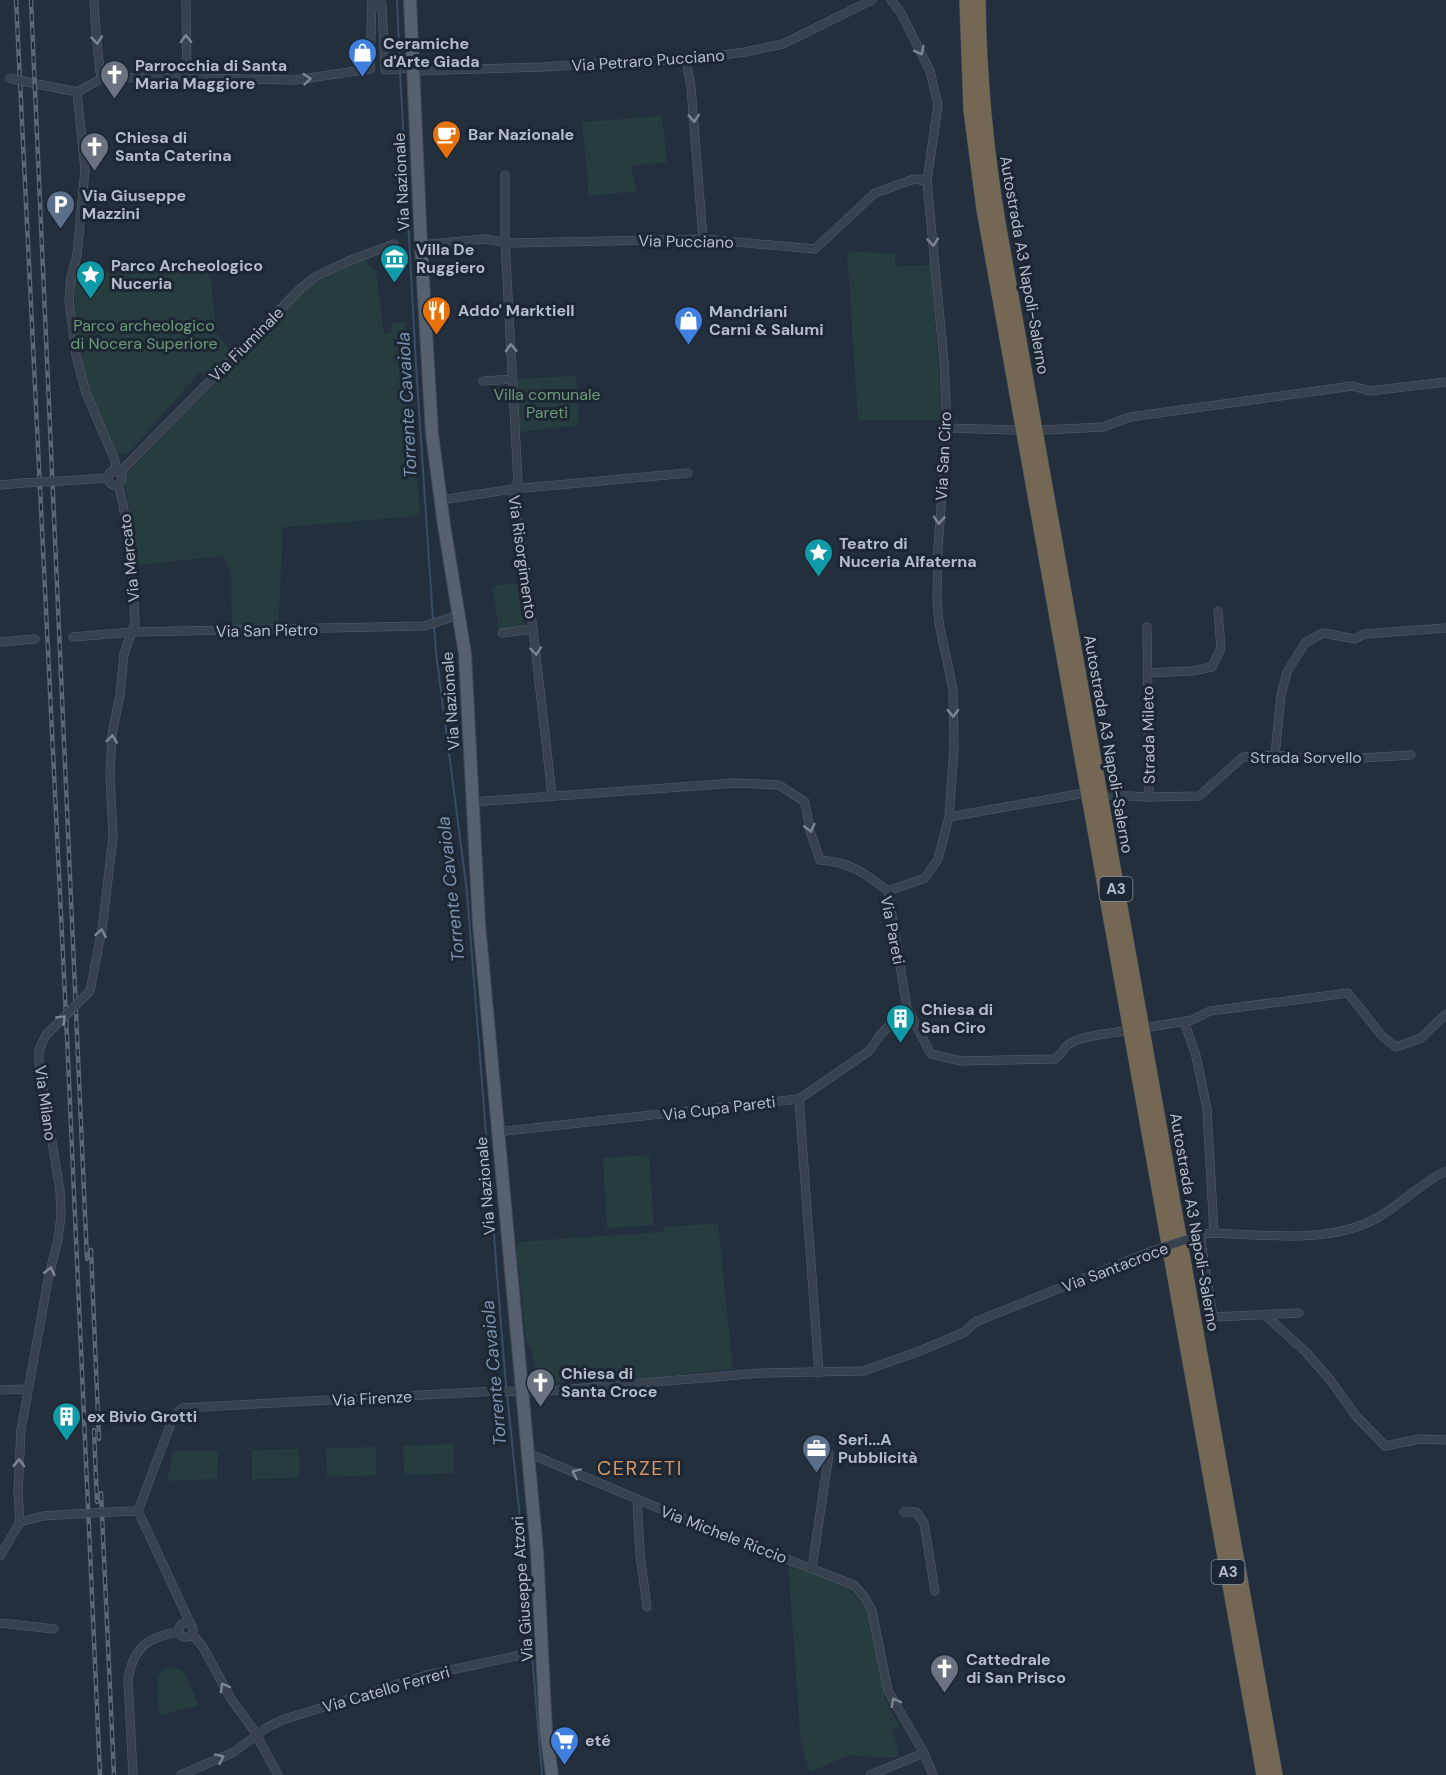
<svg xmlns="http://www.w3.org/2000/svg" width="1446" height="1775" font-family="'DM Sans',sans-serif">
	<rect width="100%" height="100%" fill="#242f3e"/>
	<g fill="#263c3f">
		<path d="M662,116L667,162L631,166L637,191L589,196L582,122Z"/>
		<path d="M847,251L895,254V266L931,265L942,420H858Z"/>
		<path d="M364,257L370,268L376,271L384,334L391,333L392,324L405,321L420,516L283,527L278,630L232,628L231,573L223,556L137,565L124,476L306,288Z"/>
		<path d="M209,267L217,335L232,352L207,378L200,372L127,455L117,452C109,437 100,422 95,406C80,363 73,318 75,273Z"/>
		<path d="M576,376L579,425L519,432L513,379Z"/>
		<path d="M517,583L524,629L499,631L492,586Z"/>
		<path d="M649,1155L654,1225L607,1228L603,1158Z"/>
		<path d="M718,1223L733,1369L638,1379L580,1382H548L538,1376L531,1349L526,1340L516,1242L663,1232L664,1227Z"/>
		<path d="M454,1444V1473L404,1475L403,1446Z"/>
		<path d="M376,1447V1475L327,1477L326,1448Z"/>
		<path d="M299,1449V1478L252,1479V1450Z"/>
		<path d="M173,1451H218L217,1479L167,1481Z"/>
		<path d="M788,1564L847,1586L862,1603L869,1616L885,1699L900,1727L893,1730L899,1757H875L850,1755L810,1772L801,1744Z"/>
		<path d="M170,1667L182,1670L185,1674L199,1705L160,1715L157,1693L158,1675L166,1668Z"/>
	</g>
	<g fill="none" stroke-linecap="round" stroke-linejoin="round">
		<g stroke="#394c67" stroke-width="2">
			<path d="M397,0L400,66"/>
			<path d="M400,72L416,365L433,620"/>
			<path d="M434,626L436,653L467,892L505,1375L525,1567L542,1775"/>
		</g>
		<defs>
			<g id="street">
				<path d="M94,0L96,34L101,79"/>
				<path d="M186,0L187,77"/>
				<path d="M371,9L382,4L385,70L412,68"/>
				<path d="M686,60L691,87L703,239"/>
				<path d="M412,71L543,67L629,61L686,60L745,52L783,44L872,0"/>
				<path d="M27,82L77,92L101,79L148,77L295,80L370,69L372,0"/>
				<path d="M77,92L85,170L77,255L71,278L69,300L76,355L86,393L114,458L117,472"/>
				<path d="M505,175V241L518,482L513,489L533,629L552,795"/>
				<path d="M421,245L484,239L512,243L703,239L815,249L875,193L914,179L927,181"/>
				<path d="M483,381L513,379"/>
				<path d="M947,428L1015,430"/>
				<path d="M1044,430L1103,427L1130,417L1352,386L1370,391L1446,382"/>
				<circle cx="115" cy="478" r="7"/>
				<path d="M119,473L300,289L315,277L346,262L394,244"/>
				<path d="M62,481L108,478"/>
				<path d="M0,485L23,483"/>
				<path d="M441,500L513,489L688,473"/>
				<path d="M1147,627L1149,797"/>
				<path d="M502,633L533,629"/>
				<path d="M73,637L133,632L424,626L459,615"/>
				<path d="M0,642L35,639"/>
				<path d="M1147,673L1192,671L1212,667L1221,648L1218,611"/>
				<path d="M1275,755L1281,695L1287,672L1305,643L1323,633L1355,639L1364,634L1446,628"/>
				<path d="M1108,795L1149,797L1199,796L1243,757L1275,755L1328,760L1411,755"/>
				<path d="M472,802L735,783L779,785L805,802L810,831L820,860C850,862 865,873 888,891L907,1008L931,1054L961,1061L1055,1059C1063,1053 1062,1050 1068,1045C1077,1036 1111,1033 1125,1031"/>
				<path d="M949,817L1079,794"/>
				<path d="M888,891L925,878L938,859L949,817L954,749L953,689L939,623L937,599L938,548L947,428L944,362L927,181L938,105L930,71L901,13L891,0"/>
				<path d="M90,991L102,929L113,838L110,775L112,735L120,695L124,654L135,623L132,564L123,504L118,484"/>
				<path d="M1184,1021L1196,1056L1207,1109L1214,1233"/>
				<path d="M1150,1027L1192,1020L1210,1011L1348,993L1382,1036L1396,1047L1421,1038L1446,1014"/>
				<path d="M799,1099L819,1373"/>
				<path d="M497,1132L799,1099L869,1051L880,1035L907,1008"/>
				<path d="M1299,1313L1213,1317L1200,1235L1210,1233C1264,1234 1328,1245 1377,1218C1401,1205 1421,1182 1446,1171"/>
				<path d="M1266,1316L1306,1352L1331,1381L1356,1416L1385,1446L1420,1439L1446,1440"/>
				<path d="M0,1390L27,1389"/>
				<path d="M528,1453L701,1526L854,1585L865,1598L872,1611L888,1691L924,1753L933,1775"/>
				<path d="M637,1500L640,1554L647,1607"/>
				<path d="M110,1512L138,1511"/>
				<path d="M904,1512H916L924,1523L935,1591"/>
				<path d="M20,1522L18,1492L21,1430L48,1280L58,1239L61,1216L60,1191L39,1062V1050"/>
				<path d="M0,1556L20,1522L43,1516L75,1514"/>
				<path d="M812,1568L829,1454"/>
				<circle cx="186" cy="1630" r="7"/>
				<path d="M0,1623L54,1629"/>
				<path d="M191,1625L138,1511L173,1418L182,1408L497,1391L536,1392L761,1373L863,1371L920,1351L965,1332L975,1322L1152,1251"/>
				<path d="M192,1634L203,1647L231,1699L253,1729L278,1775"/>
				<path d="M133,1775L128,1679C133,1648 148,1636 179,1632"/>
				<path d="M181,1775L234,1752L266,1728L282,1720L427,1675L521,1655"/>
				<path d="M870,1775L924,1753"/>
			</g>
			<path id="primary" d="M410,0L421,245L432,434L444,525L465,654L479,924L537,1552L546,1732L552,1775"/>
			<g id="highway">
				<path d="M967,0L971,110L984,209L1264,1775"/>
				<path d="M978,0C979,77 986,153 999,229L1275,1775"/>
			</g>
		</defs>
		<use href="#street" stroke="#565f6c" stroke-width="9"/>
		<use href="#primary" stroke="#414a57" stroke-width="14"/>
		<use href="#highway" stroke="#434c59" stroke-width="16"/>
		<use href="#street" stroke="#38414e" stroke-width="8"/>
		<use href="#primary" stroke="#56606e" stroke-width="12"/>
		<use href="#highway" stroke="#746855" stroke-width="15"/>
		<defs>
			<g id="rail">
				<path d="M16,0L67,1037L100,1775"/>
				<path d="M31,0L87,1259"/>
				<path d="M91,1250L99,1439"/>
				<path d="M94,1430L97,1502"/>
				<path d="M101,1493L114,1775"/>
			</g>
		</defs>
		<use href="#rail" stroke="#5a6575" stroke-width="4.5"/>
		<use href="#rail" stroke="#1d2633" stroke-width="2" stroke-dasharray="7" stroke-linecap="butt"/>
		<defs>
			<g id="street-bridge">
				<path d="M9,78L27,82"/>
				<path d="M23,483L62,481"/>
				<path d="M39,1050L46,1035L90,991"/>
				<path d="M1152,1251L1200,1235"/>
				<path d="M75,1514L110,1512"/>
			</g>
		</defs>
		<use href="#street-bridge" stroke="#565f6c" stroke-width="9" stroke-linecap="butt"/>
		<use href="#street-bridge" stroke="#38414e" stroke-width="8"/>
	</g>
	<defs><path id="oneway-chevron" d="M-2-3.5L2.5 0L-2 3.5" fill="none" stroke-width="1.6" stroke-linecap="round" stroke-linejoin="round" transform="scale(1.5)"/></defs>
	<g stroke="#7c8592">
		<use href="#oneway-chevron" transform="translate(186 39) rotate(-91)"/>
		<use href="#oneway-chevron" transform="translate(97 40) rotate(84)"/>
		<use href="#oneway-chevron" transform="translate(920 51) rotate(63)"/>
		<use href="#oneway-chevron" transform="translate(307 79) rotate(-5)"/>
		<use href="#oneway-chevron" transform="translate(694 118) rotate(86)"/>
		<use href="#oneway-chevron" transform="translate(933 242) rotate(85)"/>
		<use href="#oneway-chevron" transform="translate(511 348) rotate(-93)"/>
		<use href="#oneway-chevron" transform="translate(939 520) rotate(94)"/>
		<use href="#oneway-chevron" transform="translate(536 651) rotate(84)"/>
		<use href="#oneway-chevron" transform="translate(953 713) rotate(89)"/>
		<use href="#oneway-chevron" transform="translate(112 739) rotate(-82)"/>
		<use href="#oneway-chevron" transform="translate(810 828) rotate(77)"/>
		<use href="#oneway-chevron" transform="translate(101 933) rotate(-80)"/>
		<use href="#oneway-chevron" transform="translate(62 1019) rotate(-45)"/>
		<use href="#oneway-chevron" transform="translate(50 1271) rotate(-77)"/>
		<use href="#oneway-chevron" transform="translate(19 1463) rotate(-88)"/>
		<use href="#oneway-chevron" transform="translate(576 1473) rotate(-157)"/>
		<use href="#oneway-chevron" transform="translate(224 1687) rotate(-119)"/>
		<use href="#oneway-chevron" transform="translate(895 1702) rotate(-118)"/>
		<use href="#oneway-chevron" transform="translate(220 1758) rotate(-24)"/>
	</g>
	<defs>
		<symbol id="shop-pin" viewBox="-11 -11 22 30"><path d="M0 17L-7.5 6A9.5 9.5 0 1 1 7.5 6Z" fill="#3f7fe0" stroke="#1d2633"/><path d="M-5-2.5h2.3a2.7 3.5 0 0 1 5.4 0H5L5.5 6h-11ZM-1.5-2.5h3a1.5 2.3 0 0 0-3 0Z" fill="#fff"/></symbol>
		<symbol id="church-pin" viewBox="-11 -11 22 30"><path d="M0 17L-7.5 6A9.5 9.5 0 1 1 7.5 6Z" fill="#6b7280" stroke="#1d2633"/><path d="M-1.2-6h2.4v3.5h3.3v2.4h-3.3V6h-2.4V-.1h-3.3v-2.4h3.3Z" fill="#fff"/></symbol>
		<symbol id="cafe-pin" viewBox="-11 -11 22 30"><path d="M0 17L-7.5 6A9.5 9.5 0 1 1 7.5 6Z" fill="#e8710a" stroke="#1d2633"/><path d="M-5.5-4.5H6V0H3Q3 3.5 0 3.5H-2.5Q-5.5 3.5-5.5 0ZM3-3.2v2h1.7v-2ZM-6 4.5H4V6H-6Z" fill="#fff"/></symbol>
		<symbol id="parking-pin" viewBox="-11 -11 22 30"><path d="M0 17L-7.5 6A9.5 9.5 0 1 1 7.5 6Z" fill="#5c6f8a" stroke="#1d2633"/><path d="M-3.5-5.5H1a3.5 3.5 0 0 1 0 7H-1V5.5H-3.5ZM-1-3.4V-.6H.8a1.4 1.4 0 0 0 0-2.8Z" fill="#fff"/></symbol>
		<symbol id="museum-pin" viewBox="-11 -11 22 30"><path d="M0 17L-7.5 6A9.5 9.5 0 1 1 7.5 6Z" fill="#0f9aa8" stroke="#1d2633"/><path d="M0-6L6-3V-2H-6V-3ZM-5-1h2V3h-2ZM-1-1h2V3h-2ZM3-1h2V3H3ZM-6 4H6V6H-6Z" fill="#fff"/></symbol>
		<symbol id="sight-pin" viewBox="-11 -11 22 30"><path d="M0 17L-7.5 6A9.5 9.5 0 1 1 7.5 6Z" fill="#0f9aa8" stroke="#1d2633"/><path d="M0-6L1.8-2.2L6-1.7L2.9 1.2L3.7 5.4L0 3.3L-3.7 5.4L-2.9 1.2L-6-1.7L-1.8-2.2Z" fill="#fff"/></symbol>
		<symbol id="restaurant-pin" viewBox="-11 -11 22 30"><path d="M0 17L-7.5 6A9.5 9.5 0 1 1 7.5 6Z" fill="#e8710a" stroke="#1d2633"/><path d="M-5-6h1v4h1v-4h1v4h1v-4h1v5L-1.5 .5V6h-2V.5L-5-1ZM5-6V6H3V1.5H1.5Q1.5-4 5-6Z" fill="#fff"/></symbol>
		<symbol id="building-pin" viewBox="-11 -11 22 30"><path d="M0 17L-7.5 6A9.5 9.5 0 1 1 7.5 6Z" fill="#0f9aa8" stroke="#1d2633"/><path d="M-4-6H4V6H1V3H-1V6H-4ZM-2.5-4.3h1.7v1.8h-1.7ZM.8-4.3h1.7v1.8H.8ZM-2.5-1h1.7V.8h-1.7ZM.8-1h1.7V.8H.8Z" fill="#fff"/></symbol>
		<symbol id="office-pin" viewBox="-11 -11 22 30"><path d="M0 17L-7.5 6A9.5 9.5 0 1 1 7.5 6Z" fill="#5c6f8a" stroke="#1d2633"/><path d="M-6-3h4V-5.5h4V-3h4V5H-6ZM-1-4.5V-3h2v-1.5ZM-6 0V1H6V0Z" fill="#fff"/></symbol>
		<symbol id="supermarket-pin" viewBox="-11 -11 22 30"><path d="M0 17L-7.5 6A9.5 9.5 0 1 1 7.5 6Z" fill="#3f7fe0" stroke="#1d2633"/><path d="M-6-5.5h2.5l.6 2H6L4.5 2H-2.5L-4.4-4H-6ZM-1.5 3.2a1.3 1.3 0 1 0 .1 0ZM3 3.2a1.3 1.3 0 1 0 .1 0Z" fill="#fff"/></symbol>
	</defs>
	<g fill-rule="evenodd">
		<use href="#shop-pin" x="346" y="36" width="33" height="45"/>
		<use href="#church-pin" x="98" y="58" width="33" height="45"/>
		<use href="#cafe-pin" x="430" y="118" width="33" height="45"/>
		<use href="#church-pin" x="78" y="130" width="33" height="45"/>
		<use href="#parking-pin" x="44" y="188" width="33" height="45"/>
		<use href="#museum-pin" x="378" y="242" width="33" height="45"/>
		<use href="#sight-pin" x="74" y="258" width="33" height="45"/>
		<use href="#restaurant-pin" x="420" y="294" width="33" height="45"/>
		<use href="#shop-pin" x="672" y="304" width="33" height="45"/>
		<use href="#sight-pin" x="802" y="536" width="33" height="45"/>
		<use href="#building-pin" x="884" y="1002" width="33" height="45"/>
		<use href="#church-pin" x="524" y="1366" width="33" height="45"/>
		<use href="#building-pin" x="50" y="1400" width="33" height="45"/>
		<use href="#office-pin" x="800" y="1432" width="33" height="45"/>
		<use href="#church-pin" x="928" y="1652" width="33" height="45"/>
		<use href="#supermarket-pin" x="548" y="1724" width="33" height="45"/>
	</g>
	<g text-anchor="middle" stroke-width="6" stroke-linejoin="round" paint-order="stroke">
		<g fill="#1d2633" stroke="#878f9c" stroke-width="1.5">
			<rect x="1099.5" y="877" width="33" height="24" rx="4.5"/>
			<rect x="1211.5" y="1560" width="33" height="24" rx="4.5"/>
		</g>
		<g font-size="15" font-weight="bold" fill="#b4bcc9">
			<text x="1116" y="894">A3</text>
			<text x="1228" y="1577">A3</text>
		</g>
		<g font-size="16" font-weight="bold" fill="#b4bcc9" stroke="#1d2633" text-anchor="start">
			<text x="383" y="49">Ceramiche<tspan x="383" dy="18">d'Arte Giada</tspan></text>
			<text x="135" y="71">Parrocchia di Santa<tspan x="135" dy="18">Maria Maggiore</tspan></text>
			<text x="468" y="140">Bar Nazionale</text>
			<text x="115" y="143">Chiesa di<tspan x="115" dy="18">Santa Caterina</tspan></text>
			<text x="82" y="201">Via Giuseppe<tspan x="82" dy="18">Mazzini</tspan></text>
			<text x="416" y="255">Villa De<tspan x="416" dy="18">Ruggiero</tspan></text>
			<text x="111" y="271">Parco Archeologico<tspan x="111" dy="18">Nuceria</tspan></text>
			<text x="458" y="316">Addo' Marktiell</text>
			<text x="709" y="317">Mandriani<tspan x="709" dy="18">Carni &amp; Salumi</tspan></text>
			<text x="839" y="549">Teatro di<tspan x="839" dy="18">Nuceria Alfaterna</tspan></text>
			<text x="921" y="1015">Chiesa di<tspan x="921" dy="18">San Ciro</tspan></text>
			<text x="561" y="1379">Chiesa di<tspan x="561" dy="18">Santa Croce</tspan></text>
			<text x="87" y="1422">ex Bivio Grotti</text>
			<text x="838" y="1445">Seri...A<tspan x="838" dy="18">Pubblicità</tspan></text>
			<text x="966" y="1665">Cattedrale<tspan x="966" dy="18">di San Prisco</tspan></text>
			<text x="585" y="1746">eté</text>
		</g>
		<g font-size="16" fill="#b4bcc9" stroke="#1d2633">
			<text transform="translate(648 60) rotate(-4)" y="6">Via Petraro Pucciano</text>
			<text transform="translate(401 182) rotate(-93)" y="6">Via Nazionale</text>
			<text transform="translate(686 241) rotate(1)" y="6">Via Pucciano</text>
			<text transform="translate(1025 265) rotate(80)" y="6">Autostrada A3 Napoli-Salerno</text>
			<text transform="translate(246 344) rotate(-45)" y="6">Via Fiuminale</text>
			<text transform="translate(943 456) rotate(-87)" y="6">Via San Ciro</text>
			<text transform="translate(523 557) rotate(82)" y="6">Via Risorgimento</text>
			<text transform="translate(129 558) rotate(-96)" y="6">Via Mercato</text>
			<text transform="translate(267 630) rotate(-1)" y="6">Via San Pietro</text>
			<text transform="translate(450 701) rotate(-94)" y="6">Via Nazionale</text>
			<text transform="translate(1148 735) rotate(-91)" y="6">Strada Mileto</text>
			<text transform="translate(1109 744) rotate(80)" y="6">Autostrada A3 Napoli-Salerno</text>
			<text x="1306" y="763">Strada Sorvello</text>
			<text transform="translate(893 930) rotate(79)" y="6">Via Pareti</text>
			<text transform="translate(46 1103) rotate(82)" y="6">Via Milano</text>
			<text transform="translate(719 1108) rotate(-7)" y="6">Via Cupa Pareti</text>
			<text transform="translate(485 1186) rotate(-95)" y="6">Via Nazionale</text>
			<text transform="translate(1195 1222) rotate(80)" y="6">Autostrada A3 Napoli-Salerno</text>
			<text transform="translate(1115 1267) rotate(-21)" y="6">Via Santacroce</text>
			<text transform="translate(372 1398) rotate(-3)" y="6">Via Firenze</text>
			<text transform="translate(724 1534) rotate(21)" y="6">Via Michele Riccio</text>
			<text transform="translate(522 1589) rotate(-94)" y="6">Via Giuseppe Atzori</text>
			<text transform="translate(386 1689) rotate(-16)" y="6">Via Catello Ferreri</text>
		</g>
		<g font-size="16" fill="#6b9a76" stroke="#1d2633">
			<text x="144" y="331">Parco archeologico<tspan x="144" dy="18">di Nocera Superiore</tspan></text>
			<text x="547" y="400">Villa comunale<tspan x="547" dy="18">Pareti</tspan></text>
		</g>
		<g font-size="18" font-style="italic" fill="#7c92b1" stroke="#1d2633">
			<text transform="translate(407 405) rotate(-93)" y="6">Torrente Cavaiola</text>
			<text transform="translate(451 889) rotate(-96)" y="6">Torrente Cavaiola</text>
			<text transform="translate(494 1373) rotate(-95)" y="6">Torrente Cavaiola</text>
		</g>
		<g font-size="20" letter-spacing="1.5" fill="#d59563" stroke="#1d2633">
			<text x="640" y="1475">CERZETI</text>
		</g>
	</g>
</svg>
